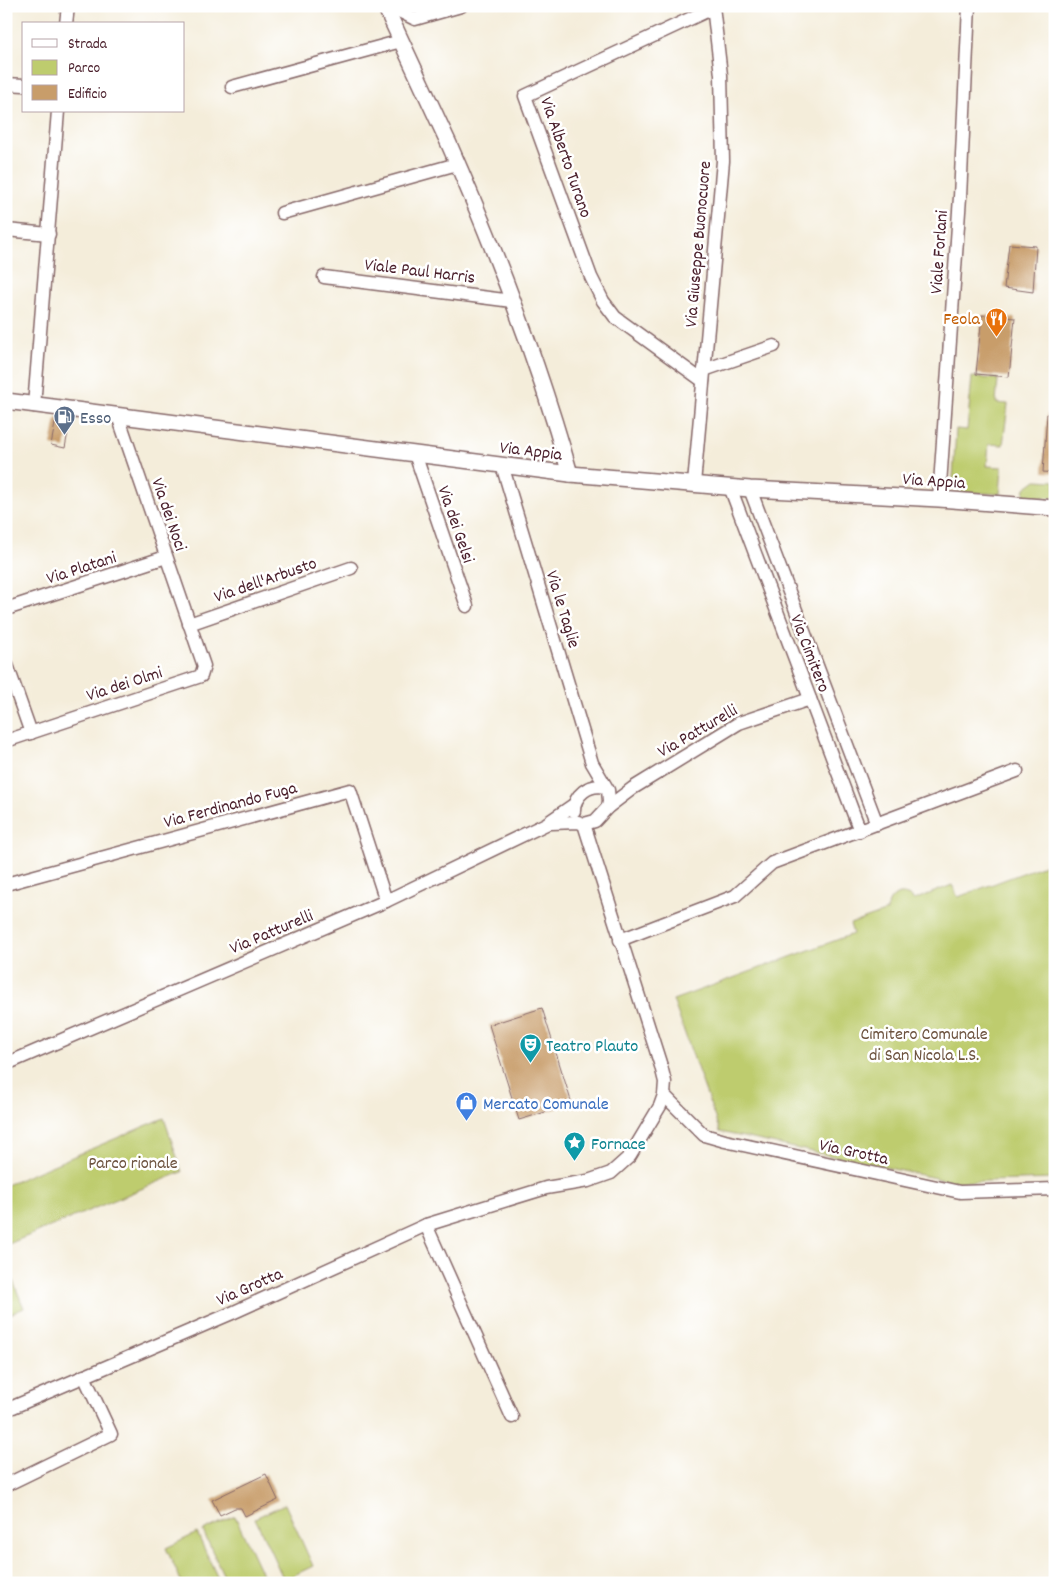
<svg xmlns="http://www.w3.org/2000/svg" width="1061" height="1589" font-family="Dekko,sans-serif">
	<rect width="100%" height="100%" fill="#fff"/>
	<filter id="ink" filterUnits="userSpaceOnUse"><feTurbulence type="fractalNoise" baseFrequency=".02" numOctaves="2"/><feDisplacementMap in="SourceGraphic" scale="10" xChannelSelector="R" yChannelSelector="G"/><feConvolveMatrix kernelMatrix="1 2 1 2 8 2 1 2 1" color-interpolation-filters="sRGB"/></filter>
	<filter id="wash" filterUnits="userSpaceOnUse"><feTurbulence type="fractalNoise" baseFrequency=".0096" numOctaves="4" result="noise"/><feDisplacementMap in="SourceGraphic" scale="20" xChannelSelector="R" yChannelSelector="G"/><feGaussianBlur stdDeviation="1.12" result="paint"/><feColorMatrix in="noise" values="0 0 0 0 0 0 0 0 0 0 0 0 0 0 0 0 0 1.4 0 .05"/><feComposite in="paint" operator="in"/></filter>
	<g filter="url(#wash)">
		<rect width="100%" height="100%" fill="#f4edda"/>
		<g fill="#becc6e" stroke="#84764c">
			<path d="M972,377L998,379L996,403L1008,404L1003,445L989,444L987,466L1002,467L1000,494L961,492L953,478L956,429L967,430Z"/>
			<path d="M1036,480L1055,481V498L1024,496L1025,488Z"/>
			<path d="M1055,861V1179L954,1182L720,1132L673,1000L853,934L850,924L887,911C888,895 903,888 914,900L952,885L958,897Z"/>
			<path d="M164,1118L182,1172L6,1245V1185Z"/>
			<path d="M6,1264L24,1308L6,1316Z"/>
			<path d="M285,1504L313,1566L284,1580L255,1518Z"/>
			<path d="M235,1516L266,1583H227L203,1531Z"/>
			<path d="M197,1533L220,1583H182L166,1548Z"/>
		</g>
		<g id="blocks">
			<g fill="#c89d6a">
				<path d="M1009,244L1036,246L1033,292L1004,288Z"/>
				<path d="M982,315L1015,318L1009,377L976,374Z"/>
				<path d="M1047,414L1055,415V473L1043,472Z"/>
				<path d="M56,418L70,421L65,448L51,445Z"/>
				<path d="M542,1008L572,1104L519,1120L489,1025Z"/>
				<path d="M266,1474L278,1500L245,1516L241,1508H235L220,1515L212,1500Z"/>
			</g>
		</g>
	</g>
	<g filter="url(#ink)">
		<use href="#blocks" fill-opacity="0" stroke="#866768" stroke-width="1"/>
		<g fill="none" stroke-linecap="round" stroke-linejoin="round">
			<defs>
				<g id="minor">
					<path d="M389,6L415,19L461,6"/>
					<path d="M66,24L68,6"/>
					<path d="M6,84L24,85"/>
					<path d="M232,87L401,41"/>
					<path d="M282,213L457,164"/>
					<path d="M6,230L49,234"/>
					<path d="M324,277L512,301"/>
					<path d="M704,370L774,346"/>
					<path d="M703,381L615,317L603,301L591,277L525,96L713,8"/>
					<path d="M34,406L58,111"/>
					<path d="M415,454L467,606"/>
					<path d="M502,465L592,763L608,790L609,801L608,807"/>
					<path d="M694,484L723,161L721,75L713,6"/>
					<path d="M730,487L860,831"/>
					<path d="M750,489L877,824"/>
					<path d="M939,499L960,197L969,6"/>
					<path d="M6,609L166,557"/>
					<path d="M189,624L351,568"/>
					<path d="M6,662L31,733"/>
					<path d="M6,741L201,676L204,666L118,416"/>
					<path d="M574,811C574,795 589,783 605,787"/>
					<path d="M551,823L578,822L584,824L595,821L608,807L633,788L739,723L810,699"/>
					<path d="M6,884L350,790L386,901"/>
					<path d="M620,940L735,896L772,863L1017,771"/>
					<path d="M6,1064L386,901L546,824L575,804"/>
					<path d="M664,1095L704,1135L725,1141L960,1192L1055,1189"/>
					<path d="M426,1225L512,1417"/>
					<path d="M6,1410L232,1313L426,1225L546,1188L588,1181L611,1173L630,1156L660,1106L664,1095L665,1082L661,1066L584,824"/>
					<path d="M6,1485L111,1434L84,1376"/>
				</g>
				<g id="tertiary">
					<path d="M385,6C406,52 428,98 449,144C496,251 538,361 570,474"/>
					<path d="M6,401L570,474L750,489L939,499L1055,508"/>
				</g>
			</defs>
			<use href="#minor" stroke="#866768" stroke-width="15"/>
			<use href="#tertiary" stroke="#866768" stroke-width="18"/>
			<use href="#minor" stroke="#fff" stroke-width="12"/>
			<use href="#tertiary" stroke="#fff" stroke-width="15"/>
		</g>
	</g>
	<defs>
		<symbol id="restaurant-pin" viewBox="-11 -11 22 30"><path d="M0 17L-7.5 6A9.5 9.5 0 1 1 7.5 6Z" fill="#e8710a" stroke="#fff"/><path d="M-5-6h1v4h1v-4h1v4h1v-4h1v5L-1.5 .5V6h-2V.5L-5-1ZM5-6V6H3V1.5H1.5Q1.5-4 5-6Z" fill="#fff"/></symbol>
		<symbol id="fuel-pin" viewBox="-11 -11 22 30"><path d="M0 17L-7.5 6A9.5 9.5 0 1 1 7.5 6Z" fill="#5c6f8a" stroke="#fff"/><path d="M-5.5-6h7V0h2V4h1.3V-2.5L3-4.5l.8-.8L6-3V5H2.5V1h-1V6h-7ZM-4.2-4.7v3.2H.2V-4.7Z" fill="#fff"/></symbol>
		<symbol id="theatre-pin" viewBox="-11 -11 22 30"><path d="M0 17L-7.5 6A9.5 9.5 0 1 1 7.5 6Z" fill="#0f9aa8" stroke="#fff"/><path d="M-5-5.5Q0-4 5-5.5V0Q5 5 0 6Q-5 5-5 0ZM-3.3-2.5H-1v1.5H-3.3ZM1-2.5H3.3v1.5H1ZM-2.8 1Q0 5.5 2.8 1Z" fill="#fff"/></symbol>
		<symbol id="shop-pin" viewBox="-11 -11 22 30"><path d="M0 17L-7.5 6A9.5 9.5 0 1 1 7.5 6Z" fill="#3f7fe0" stroke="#fff"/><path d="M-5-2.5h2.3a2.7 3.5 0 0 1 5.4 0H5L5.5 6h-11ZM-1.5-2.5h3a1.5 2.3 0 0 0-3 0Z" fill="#fff"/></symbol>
		<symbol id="sight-pin" viewBox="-11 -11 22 30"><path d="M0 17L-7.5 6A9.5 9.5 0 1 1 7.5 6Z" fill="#0f9aa8" stroke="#fff"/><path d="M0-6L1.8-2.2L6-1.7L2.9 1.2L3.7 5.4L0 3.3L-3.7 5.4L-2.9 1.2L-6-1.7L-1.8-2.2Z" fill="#fff"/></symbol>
	</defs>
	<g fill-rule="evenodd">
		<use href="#restaurant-pin" x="984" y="306" width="25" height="34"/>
		<use href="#fuel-pin" x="52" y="404" width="25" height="34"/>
		<use href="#theatre-pin" x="518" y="1032" width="25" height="34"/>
		<use href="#shop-pin" x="454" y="1090" width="25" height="34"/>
		<use href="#sight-pin" x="562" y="1130" width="25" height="34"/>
	</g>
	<g text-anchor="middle" stroke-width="5" stroke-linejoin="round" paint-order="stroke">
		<g font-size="18" fill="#4a1f2b" stroke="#fff">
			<text transform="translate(567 157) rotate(71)" y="6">Via Alberto Turano</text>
			<text transform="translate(697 244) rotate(-85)" y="6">Via Giuseppe Buonocuore</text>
			<text transform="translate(938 252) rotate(-86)" y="6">Viale Forlani</text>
			<text transform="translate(420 270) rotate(7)" y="6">Viale Paul Harris</text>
			<text transform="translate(531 450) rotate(7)" y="6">Via Appia</text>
			<text transform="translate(934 480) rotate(4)" y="6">Via Appia</text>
			<text transform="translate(170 514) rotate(71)" y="6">Via dei Noci</text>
			<text transform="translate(457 524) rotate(71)" y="6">Via dei Gelsi</text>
			<text transform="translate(81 567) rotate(-18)" y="6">Via Platani</text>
			<text transform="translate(265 579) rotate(-19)" y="6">Via dell'Arbusto</text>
			<text transform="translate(564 609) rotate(73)" y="6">Via le Taglie</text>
			<text transform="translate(811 653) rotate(69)" y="6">Via Cimitero</text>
			<text transform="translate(124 683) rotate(-18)" y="6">Via dei Olmi</text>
			<text transform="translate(697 730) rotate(-30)" y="6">Via Patturelli</text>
			<text transform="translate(230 804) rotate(-15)" y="6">Via Ferdinando Fuga</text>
			<text transform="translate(271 931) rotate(-23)" y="6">Via Patturelli</text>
			<text transform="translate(854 1151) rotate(12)" y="6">Via Grotta</text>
			<text transform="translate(249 1286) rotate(-24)" y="6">Via Grotta</text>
		</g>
		<g font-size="18" fill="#c56008" stroke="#fff" text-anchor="end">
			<text x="980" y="324">Feola</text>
		</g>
		<g font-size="18" fill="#4e5e75" stroke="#fff" text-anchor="start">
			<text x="80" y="423">Esso</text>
		</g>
		<g font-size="18" fill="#6d533f" stroke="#fff">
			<text x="924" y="1039">Cimitero Comunale<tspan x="924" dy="21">di San Nicola L.S.</tspan></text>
			<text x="133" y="1168">Parco rionale</text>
		</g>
		<g font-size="18" fill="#0d838f" stroke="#fff" text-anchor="start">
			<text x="546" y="1051">Teatro Plauto</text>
			<text x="591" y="1149">Fornace</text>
		</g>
		<g font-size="18" fill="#366cbe" stroke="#fff" text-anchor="start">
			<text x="483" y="1109">Mercato Comunale</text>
		</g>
	</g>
	<rect width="1061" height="1589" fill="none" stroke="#fff" stroke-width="25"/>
	<rect x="22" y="22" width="162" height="90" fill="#ffffff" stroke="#b7a5aa"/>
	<rect x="32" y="39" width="25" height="8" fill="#ffffff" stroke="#b7a5aa"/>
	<text x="68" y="48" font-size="15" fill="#4a1f2b">Strada</text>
	<rect x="32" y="60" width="25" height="15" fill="#becc6e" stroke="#b7a5aa"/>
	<text x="68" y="72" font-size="15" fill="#4a1f2b">Parco</text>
	<rect x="32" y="85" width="25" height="15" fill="#c89d6a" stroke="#b7a5aa"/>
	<text x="68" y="98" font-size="15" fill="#4a1f2b">Edificio</text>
</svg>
